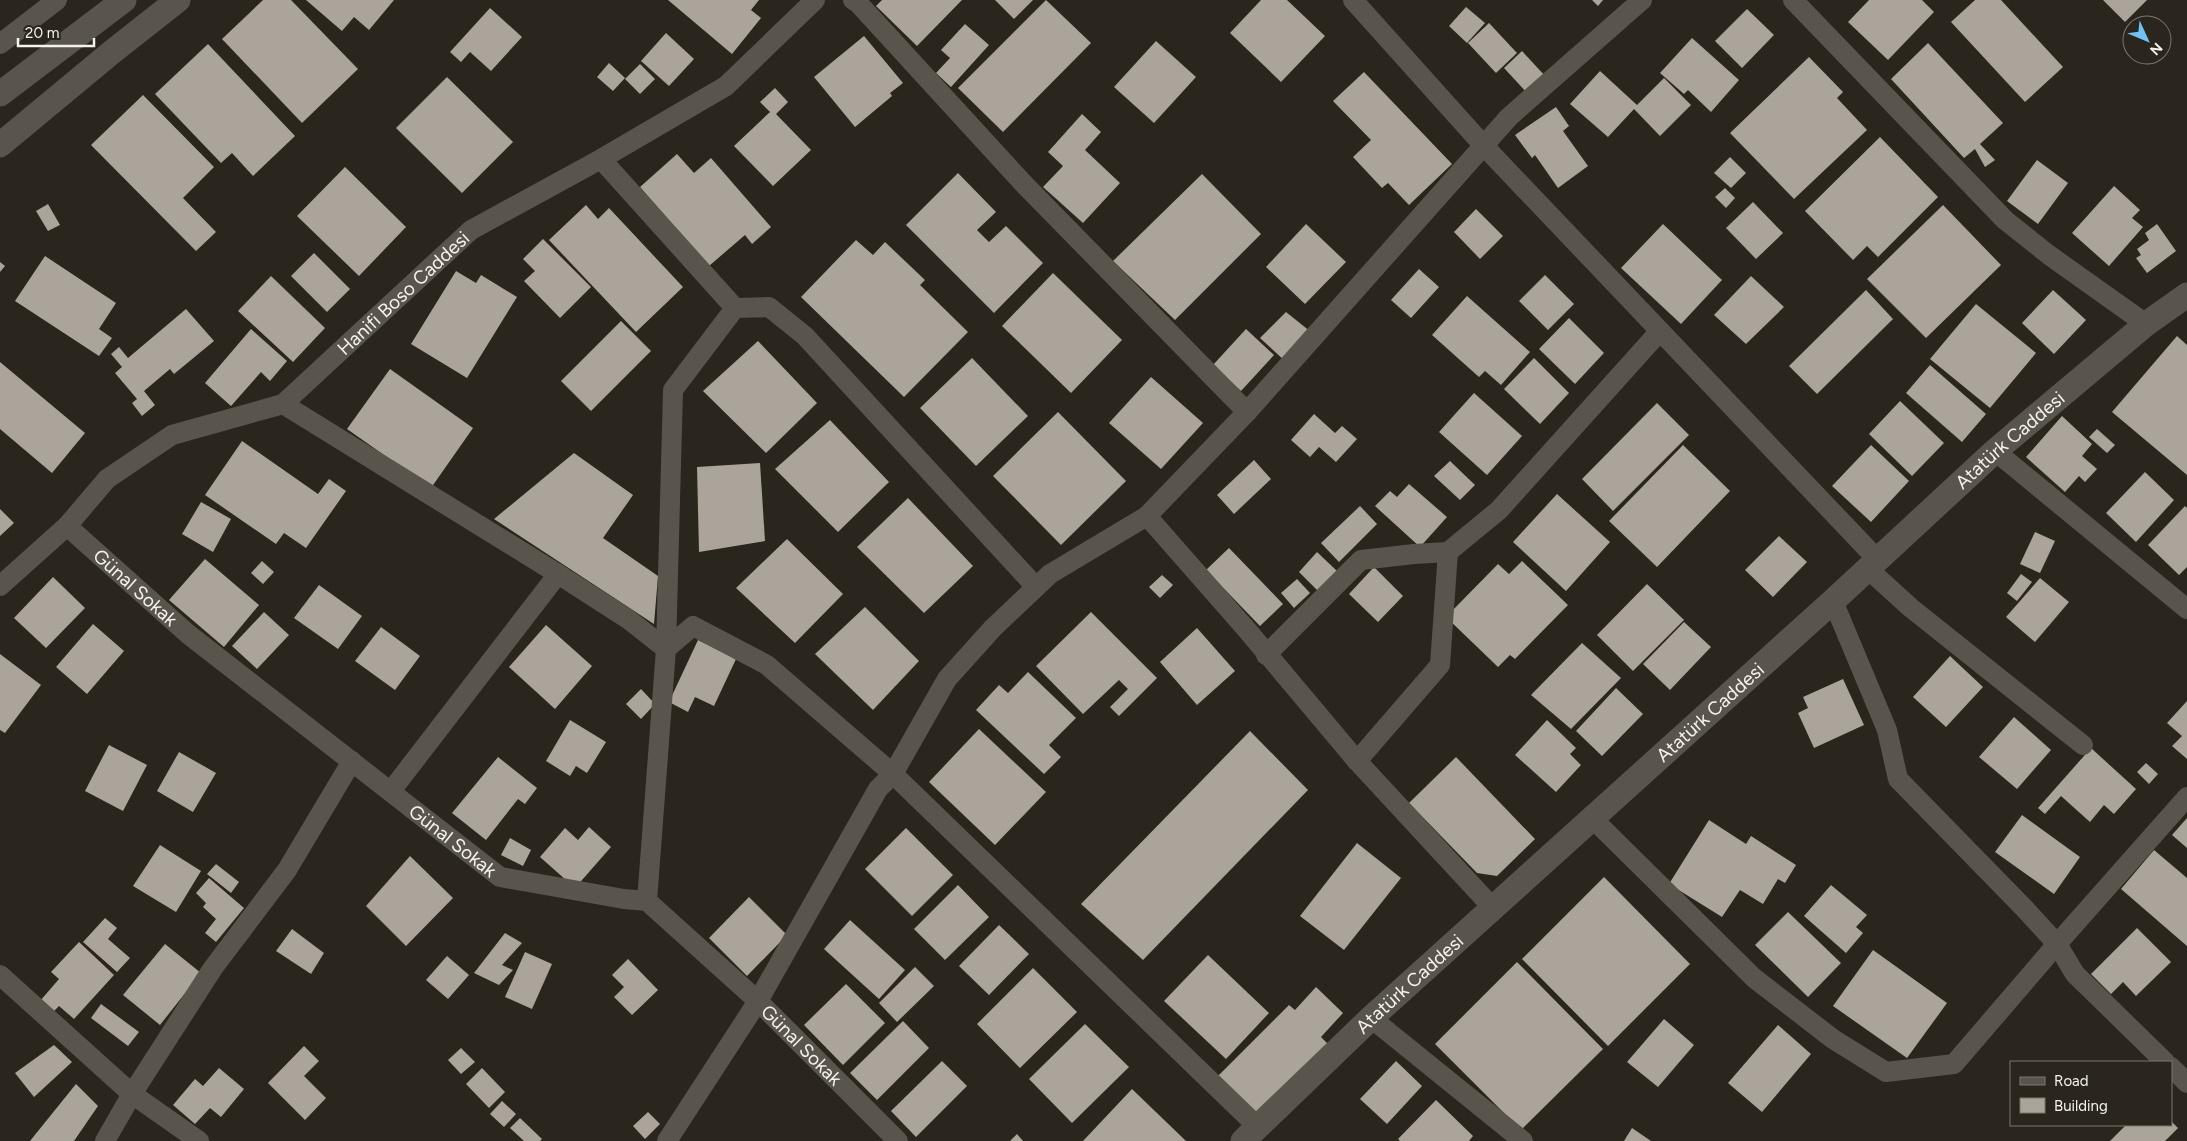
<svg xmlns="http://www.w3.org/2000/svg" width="2187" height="1141" font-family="Figtree,sans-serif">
	<rect width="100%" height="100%" fill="#2a251d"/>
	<g fill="#aba49b">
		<path d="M263,0H291L358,69L302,123L222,39Z"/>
		<path d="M306,0H394L369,30L354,17L342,31Z"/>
		<path d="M668,0H759L751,10L761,18L732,54Z"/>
		<path d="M882,0H962L917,46L876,6Z"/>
		<path d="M995,0H1033L1014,19Z"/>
		<path d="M1046,0L1091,43L1003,132L958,88Z"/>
		<path d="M1261,0H1287L1325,36L1281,82L1230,33Z"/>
		<path d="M1592,0H1603L1598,6Z"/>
		<path d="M1869,0H1922L1934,12L1888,60L1848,22Z"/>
		<path d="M1975,0H2001L2063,67L2025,102L1951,22Z"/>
		<path d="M2103,0H2147L2125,22Z"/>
		<path d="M1466,7L1485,23L1467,43L1449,26Z"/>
		<path d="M490,8L522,37L491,71L470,52L461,62L450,52Z"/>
		<path d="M1747,9L1774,35L1742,68L1715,41Z"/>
		<path d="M1489,23L1517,53L1496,73L1468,43Z"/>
		<path d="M965,24L989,45L951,87L936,73L950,58L941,50Z"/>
		<path d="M666,33L694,59L669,86L641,61Z"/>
		<path d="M864,36L903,83L890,93L892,96L855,127L814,77Z"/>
		<path d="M1692,38L1739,80L1711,112L1688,90L1684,94L1660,73Z"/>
		<path d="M1156,41L1196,77L1154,123L1114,87Z"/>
		<path d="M1928,43L2003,123L1980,144L1995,160L1985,167L1975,149L1964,158L1891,79Z"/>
		<path d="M208,44L295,136L253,176L232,153L221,163L155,94Z"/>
		<path d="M1522,51L1547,78L1529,95L1504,68Z"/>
		<path d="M1809,57L1843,92L1837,98L1867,130L1794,199L1730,133Z"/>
		<path d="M609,63L625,78L613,91L597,77Z"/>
		<path d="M640,64L655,79L640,94L625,79Z"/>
		<path d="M1600,71L1637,105L1664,78L1691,105L1660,136L1634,109L1608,137L1570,104Z"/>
		<path d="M1364,72L1452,164L1409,205L1388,183L1382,188L1353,157L1371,140L1333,101Z"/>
		<path d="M447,77L513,142L462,193L396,128Z"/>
		<path d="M775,88L788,102L776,114L811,150L773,186L734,146L770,112L760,102Z"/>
		<path d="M143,95L214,167L183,198L216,232L196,251L91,145Z"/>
		<path d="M1556,107L1569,126L1563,131L1588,166L1558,188L1535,155L1532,158L1515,135Z"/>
		<path d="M1082,114L1101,132L1085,150L1120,183L1083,223L1043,187L1063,166L1048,152Z"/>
		<path d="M1880,137L1938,197L1878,257L1867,246L1853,260L1805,211Z"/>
		<path d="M677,154L694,173L711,158L771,227L752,244L745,235L709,266L640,187Z"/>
		<path d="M1730,157L1746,173L1731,188L1714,173Z"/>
		<path d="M2037,160L2068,183L2038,224L2007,201Z"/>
		<path d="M345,167L406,227L359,276L297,216Z"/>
		<path d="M958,173L996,212L977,230L989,242L1006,226L1043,263L994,313L906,225Z"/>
		<path d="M1202,174L1261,234L1175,320L1113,261Z"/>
		<path d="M2114,186L2140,210L2132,218L2143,227L2109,266L2072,233Z"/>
		<path d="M1725,188L1735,198L1726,208L1715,197Z"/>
		<path d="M1753,202L1783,233L1756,259L1726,228Z"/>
		<path d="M48,204L60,225L48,231L36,211Z"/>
		<path d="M586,205L598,219L609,208L683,287L636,332L549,240Z"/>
		<path d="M1943,205L2001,265L1926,338L1867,279Z"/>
		<path d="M1476,209L1503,236L1480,259L1454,232Z"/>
		<path d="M1306,224L1346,262L1305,304L1266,267Z"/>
		<path d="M1663,224L1722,280L1681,324L1621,268Z"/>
		<path d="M2157,224L2176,251L2147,273L2136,258L2141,255L2137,249L2149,240L2145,233Z"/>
		<path d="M543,239L591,287L560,318L524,281L535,271L523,259Z"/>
		<path d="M856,240L873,255L885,242L925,280L920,285L968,332L904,397L801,297Z"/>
		<path d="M314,253L350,289L327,312L291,276Z"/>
		<path d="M45,256L116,303L99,329L112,338L99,356L15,301Z"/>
		<path d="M0,262L5,266L0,272Z"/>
		<path d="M1419,269L1439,287L1411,318L1391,300Z"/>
		<path d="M456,271L476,283L481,275L517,297L467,378L411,344Z"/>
		<path d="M1053,273L1122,340L1071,393L1002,326Z"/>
		<path d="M1545,275L1574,304L1548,330L1519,301Z"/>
		<path d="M271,276L325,328L293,362L238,311Z"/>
		<path d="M1751,276L1784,307L1746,344L1714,315Z"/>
		<path d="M1866,290L1893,319L1817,394L1789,366Z"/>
		<path d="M2053,290L2086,320L2054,354L2022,323Z"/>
		<path d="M1467,296L1530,352L1501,385L1485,371L1479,377L1432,335Z"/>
		<path d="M1976,304L2036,353L1990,408L1930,359Z"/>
		<path d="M186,309L214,341L174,374L170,369L144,391L155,405L142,416L132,403L137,399L115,373L122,367L111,354L119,347L128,358Z"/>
		<path d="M1286,312L1311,332L1285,361L1260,338Z"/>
		<path d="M1569,318L1604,353L1575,384L1539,349Z"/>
		<path d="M621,321L651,351L591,411L561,381Z"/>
		<path d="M251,329L287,361L270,381L261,372L231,406L205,383Z"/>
		<path d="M1246,329L1274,355L1241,391L1213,365Z"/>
		<path d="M2177,336L2187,345V475L2112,412Z"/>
		<path d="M758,341L817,403L766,453L703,391Z"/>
		<path d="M972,358L1028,416L976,466L920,408Z"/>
		<path d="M1534,358L1569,393L1540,424L1504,389Z"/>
		<path d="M0,362L85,433L52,473L0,429Z"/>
		<path d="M1930,365L1986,414L1962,442L1906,393Z"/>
		<path d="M390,369L473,428L431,488L347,429Z"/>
		<path d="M1151,377L1203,423L1161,469L1109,423Z"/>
		<path d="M1474,393L1522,436L1487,475L1439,432Z"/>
		<path d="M1900,401L1944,443L1912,476L1869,434Z"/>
		<path d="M1657,403L1689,435L1613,511L1582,479Z"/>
		<path d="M1058,412L1126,481L1061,545L993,476Z"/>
		<path d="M1314,414L1335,433L1342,426L1357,439L1336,462L1319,447L1310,457L1291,440Z"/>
		<path d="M2062,416L2092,444L2082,456L2097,469L2085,482L2079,476L2065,492L2026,457Z"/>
		<path d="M830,420L889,482L838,532L775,469Z"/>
		<path d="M2097,429L2115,445L2107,453L2089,437Z"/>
		<path d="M242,441L318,494L329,479L346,491L306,548L284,533L276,544L205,495Z"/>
		<path d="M1683,445L1730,491L1657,567L1609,521Z"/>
		<path d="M1871,445L1909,481L1871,522L1832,486Z"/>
		<path d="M574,453L633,495L603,538L658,576L654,624L494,519Z"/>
		<path d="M1254,460L1271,479L1234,514L1217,495Z"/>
		<path d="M1450,461L1475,485L1460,500L1434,476Z"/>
		<path d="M760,463L765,541L699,552L697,467Z"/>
		<path d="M2145,472L2174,500L2136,542L2106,513Z"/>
		<path d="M1409,484L1447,517L1420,547L1375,506L1390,491L1397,497Z"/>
		<path d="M1557,494L1610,542L1566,591L1513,542Z"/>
		<path d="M908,498L973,566L924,613L857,547Z"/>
		<path d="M201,502L231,519L213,552L182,534Z"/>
		<path d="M1360,506L1377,524L1339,562L1321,543Z"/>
		<path d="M2185,506L2187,508V567L2179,575L2148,545Z"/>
		<path d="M0,509L14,523L0,536Z"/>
		<path d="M2035,532L2055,541L2040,573L2020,564Z"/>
		<path d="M1779,536L1807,562L1773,597L1745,570Z"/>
		<path d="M787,539L843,594L795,643L736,588Z"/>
		<path d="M1229,548L1283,604L1260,626L1206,570Z"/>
		<path d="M1317,552L1337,571L1318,591L1299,572Z"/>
		<path d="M205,559L259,605L224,647L169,600Z"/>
		<path d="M262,561L274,572L263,584L251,573Z"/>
		<path d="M1522,561L1568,605L1515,659L1510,655L1498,667L1446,617L1498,564L1509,574Z"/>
		<path d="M1374,567L1403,596L1378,622L1349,594Z"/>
		<path d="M2021,574L2032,582L2017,601L2007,593Z"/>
		<path d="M1162,575L1173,585L1160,598L1149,587Z"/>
		<path d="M53,577L85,608L46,648L14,618Z"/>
		<path d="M2040,578L2069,602L2035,642L2006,617Z"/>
		<path d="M1297,579L1310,593L1294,608L1281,593Z"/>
		<path d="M1647,584L1684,620L1633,671L1597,635Z"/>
		<path d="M319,585L362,616L338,649L294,618Z"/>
		<path d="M865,607L919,661L873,710L815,654Z"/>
		<path d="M264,612L289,635L257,669L232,646Z"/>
		<path d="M1091,612L1157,678L1119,716L1110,707L1128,689L1119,680L1083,714L1036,666Z"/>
		<path d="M1684,622L1711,647L1670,690L1643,664Z"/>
		<path d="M93,624L124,651L87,694L56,667Z"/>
		<path d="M546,625L592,666L555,709L509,667Z"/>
		<path d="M381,627L420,656L395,690L355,661Z"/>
		<path d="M1197,628L1235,671L1197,705L1160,662Z"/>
		<path d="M698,640L736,659L714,706L695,697L688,712L669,702Z"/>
		<path d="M1582,643L1621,678L1571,729L1531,695Z"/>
		<path d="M0,654L41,685L5,733L0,730Z"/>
		<path d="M1950,656L1983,687L1946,727L1913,697Z"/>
		<path d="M1028,672L1076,718L1049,745L1061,757L1044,774L976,710L999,685L1008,693Z"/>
		<path d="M1843,679L1864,725L1814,748L1798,713L1808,708L1803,697Z"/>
		<path d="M1616,688L1643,714L1602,756L1576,731Z"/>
		<path d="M641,689L655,704L641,719L626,704Z"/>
		<path d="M2187,701V759L2172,746L2182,736L2167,723Z"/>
		<path d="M2014,717L2051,750L2017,789L1979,757Z"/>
		<path d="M570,720L606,742L587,773L576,766L570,776L546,761Z"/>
		<path d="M1547,720L1576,748L1570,754L1581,765L1556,792L1515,755Z"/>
		<path d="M979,729L1046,792L995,845L929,782Z"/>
		<path d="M1250,731L1308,790L1143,960L1081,904Z"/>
		<path d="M109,745L147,765L123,811L85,791Z"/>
		<path d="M2091,748L2136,789L2114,814L2104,805L2090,822L2061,796L2045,814L2038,808Z"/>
		<path d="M179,752L216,773L193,812L157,791Z"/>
		<path d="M498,757L537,788L525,804L518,799L486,840L452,813Z"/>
		<path d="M1456,757L1535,839L1497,876L1477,873L1409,803Z"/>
		<path d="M2146,763L2158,774L2149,784L2137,772Z"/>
		<path d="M2022,815L2080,857L2054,894L1995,852Z"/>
		<path d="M2187,818V848L2172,835Z"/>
		<path d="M1709,820L1746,844L1751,836L1796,865L1785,883L1778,879L1763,904L1740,890L1722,917L1669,884Z"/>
		<path d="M589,827L611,847L575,888L540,857L565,828L578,840Z"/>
		<path d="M906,828L953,875L912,916L865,869Z"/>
		<path d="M510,838L531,850L523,866L501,855Z"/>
		<path d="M1357,843L1401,878L1344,950L1300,916Z"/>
		<path d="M160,845L201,871L176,912L133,886Z"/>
		<path d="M2154,850L2187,878V946L2121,889Z"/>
		<path d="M410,856L453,898L406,946L366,906Z"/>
		<path d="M216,864L239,882L231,893L207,874Z"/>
		<path d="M1604,877L1690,964L1608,1046L1522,959Z"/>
		<path d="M209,878L244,908L216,942L205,933L216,919L203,907L206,903L196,893Z"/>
		<path d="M958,885L989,917L945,960L914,929Z"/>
		<path d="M1831,885L1867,915L1856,927L1863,933L1846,953L1804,916Z"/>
		<path d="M749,897L787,935L747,976L709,938Z"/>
		<path d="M1788,912L1841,963L1808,997L1755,945Z"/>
		<path d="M105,918L117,928L108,939L130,958L117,972L83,942Z"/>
		<path d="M850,920L905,970L879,999L824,949Z"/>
		<path d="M999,925L1029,954L989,995L959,966Z"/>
		<path d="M2137,928L2171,962L2136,996L2123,982L2111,994L2091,974Z"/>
		<path d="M292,929L324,953L311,974L276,951Z"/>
		<path d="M505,933L522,943L502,965L513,970L499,985L474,973Z"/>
		<path d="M79,942L114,975L74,1019L59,1006L53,1012L40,1001L59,979L51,972Z"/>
		<path d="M165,944L201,973L160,1025L123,995Z"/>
		<path d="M1873,950L1947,1003L1907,1058L1833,1006Z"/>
		<path d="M525,952L552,964L532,1009L505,997Z"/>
		<path d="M1208,955L1269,1013L1226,1059L1164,1001Z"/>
		<path d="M447,956L469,975L448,999L426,980Z"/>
		<path d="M628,959L658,990L632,1015L614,997L624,987L612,975Z"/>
		<path d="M1517,962L1603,1049L1521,1130L1435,1044Z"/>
		<path d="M915,967L934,986L897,1022L879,1003Z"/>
		<path d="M1033,968L1077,1012L1020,1068L977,1024Z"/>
		<path d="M846,984L885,1023L843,1065L804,1025Z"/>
		<path d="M1316,987L1343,1013L1321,1037L1330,1046L1258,1119L1216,1078L1289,1005L1295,1010Z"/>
		<path d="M101,1004L139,1032L128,1046L91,1018Z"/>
		<path d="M1664,1019L1694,1045L1658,1087L1627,1062Z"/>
		<path d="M903,1021L929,1048L877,1100L850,1073Z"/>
		<path d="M1085,1024L1129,1067L1072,1123L1029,1079Z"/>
		<path d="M1778,1025L1811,1054L1762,1112L1728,1083Z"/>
		<path d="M54,1045L72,1062L34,1097L15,1073Z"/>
		<path d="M304,1046L319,1061L304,1076L326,1098L305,1120L268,1083Z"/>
		<path d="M461,1048L475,1062L461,1074L448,1060Z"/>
		<path d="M942,1061L967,1086L916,1137L891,1111Z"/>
		<path d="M1396,1061L1422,1086L1387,1124L1360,1099Z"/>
		<path d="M219,1068L244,1089L221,1117L210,1108L195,1124L173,1105L195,1079L203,1086Z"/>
		<path d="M482,1068L505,1092L489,1108L466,1084Z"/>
		<path d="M76,1084L98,1106L74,1141H30Z"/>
		<path d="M1132,1089L1186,1141H1083Z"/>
		<path d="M1436,1100L1473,1136L1469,1141H1400L1398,1139Z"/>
		<path d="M502,1101L516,1114L504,1127L490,1114Z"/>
		<path d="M648,1112L660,1124L645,1139L633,1126Z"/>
		<path d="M520,1118L542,1139L540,1141H524L510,1128Z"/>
		<path d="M2171,1121L2178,1128L2165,1141H2110L2126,1125H2171Z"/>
		<path d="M1632,1128L1651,1141H1624Z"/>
		<path d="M1017,1134L1023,1141H1010Z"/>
	</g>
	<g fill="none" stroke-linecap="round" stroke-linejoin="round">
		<g stroke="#5a554c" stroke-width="20">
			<path d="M853,0L858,3L1022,182L1247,412"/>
			<path d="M1353,0L1484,146L1877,559"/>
			<path d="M1793,0L2005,220L2049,255L2146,324"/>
			<path d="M0,44L57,0"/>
			<path d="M601,159L735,308"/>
			<path d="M283,404L558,574L628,619L666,649L647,901"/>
			<path d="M1995,451L2187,609"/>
			<path d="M1147,516L1247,630L1357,761L1493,908"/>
			<path id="s1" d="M67,526L188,634L500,877L624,899L647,901L758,1001L898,1141"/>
			<path d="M1868,569L1911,608L2083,745"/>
			<path id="s2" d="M0,586L67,526L107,479L172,435L283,404L471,230L601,159L726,86L815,0"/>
			<path d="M1036,587L805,336L769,307L735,308L673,390L666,649L693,626L767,665L893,774L1258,1127"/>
			<path d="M1833,601L1887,730L1898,779L2025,909L2057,944L2075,974L2165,1062"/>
			<path d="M1266,655L1361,560L1414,554L1448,552L1499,510L1660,331"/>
			<path d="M1357,761L1440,665L1448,552"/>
			<path d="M391,791L558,574"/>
			<path d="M1592,818L1754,978L1833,1039L1886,1072L1954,1064L2057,944L2187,797"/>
			<path d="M0,975L132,1094L199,1141"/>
			<path d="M1371,1018L1523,1141"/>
			<path d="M2171,1067L2187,1083"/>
			<path d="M105,1141L132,1094L213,968L287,870L352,761"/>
			<path d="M667,1141L758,1001L878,789L893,774L947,679L993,628L1050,574L1147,516L1247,412L1509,117L1642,0"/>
		</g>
		<g stroke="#5a554c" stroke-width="25">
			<path d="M0,94L124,0"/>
			<path d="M0,145L112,52L178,0"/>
			<path id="s3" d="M1243,1141L1371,1018L1833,601L1995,451L2146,324L2187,295"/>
		</g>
	</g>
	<g text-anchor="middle" stroke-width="5" stroke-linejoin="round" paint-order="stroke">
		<g font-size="19" fill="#f5f2ed" stroke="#2a251d">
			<text dy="7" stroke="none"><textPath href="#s2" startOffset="509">Hanifi Boso Caddesi</textPath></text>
			<text dy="7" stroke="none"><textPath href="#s3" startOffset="1039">Atatürk Caddesi</textPath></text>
			<text dy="7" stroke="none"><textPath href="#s1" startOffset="92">Günal Sokak</textPath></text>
			<text dy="7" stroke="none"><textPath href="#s3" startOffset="634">Atatürk Caddesi</textPath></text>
			<text dy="7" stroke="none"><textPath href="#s1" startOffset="498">Günal Sokak</textPath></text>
			<text dy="7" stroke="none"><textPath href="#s3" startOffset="229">Atatürk Caddesi</textPath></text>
			<text dy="7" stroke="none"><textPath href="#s1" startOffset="918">Günal Sokak</textPath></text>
		</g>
	</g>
	<rect x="2010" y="1061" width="162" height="65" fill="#2a251d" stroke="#7b7770"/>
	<rect x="2020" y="1077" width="25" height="8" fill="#5a554c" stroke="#7b7770"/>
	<text x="2054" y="1086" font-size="15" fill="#f5f2ed">Road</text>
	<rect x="2020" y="1098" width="25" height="15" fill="#aba49b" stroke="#7b7770"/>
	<text x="2054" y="1111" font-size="15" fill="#f5f2ed">Building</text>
	<g transform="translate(2147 40) rotate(134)"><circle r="24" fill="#2a251d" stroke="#7b7770"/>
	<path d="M0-4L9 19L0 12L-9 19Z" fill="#6fc2f4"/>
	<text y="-8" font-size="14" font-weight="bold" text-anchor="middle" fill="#f5f2ed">N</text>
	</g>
	<path d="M18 38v8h76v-8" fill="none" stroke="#f5f2ed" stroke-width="2.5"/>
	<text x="25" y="38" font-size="15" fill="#f5f2ed" stroke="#2a251d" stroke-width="4" paint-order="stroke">20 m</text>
</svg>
